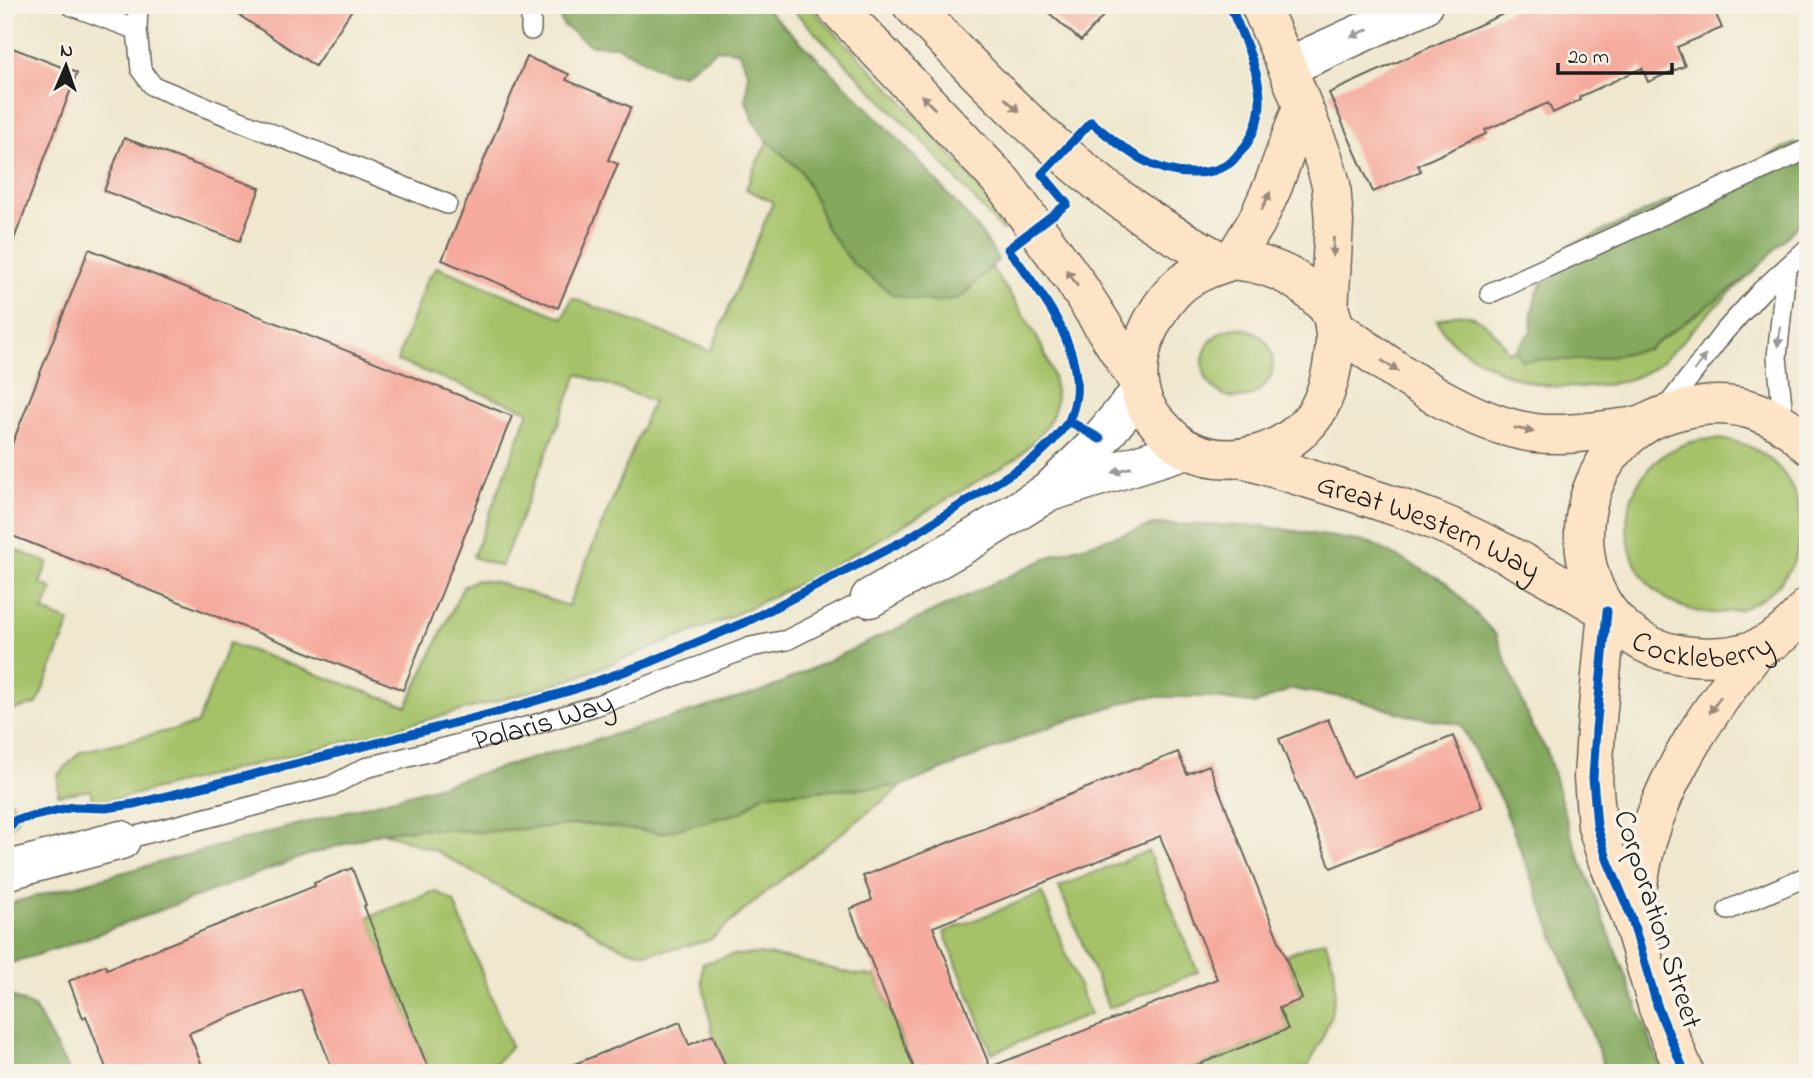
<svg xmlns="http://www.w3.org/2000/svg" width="1813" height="1078" font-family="'Indie Flower',sans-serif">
	<rect width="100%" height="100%" fill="#f7f3e8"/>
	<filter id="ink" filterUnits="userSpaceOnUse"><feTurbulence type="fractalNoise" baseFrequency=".0143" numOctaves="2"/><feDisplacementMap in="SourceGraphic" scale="14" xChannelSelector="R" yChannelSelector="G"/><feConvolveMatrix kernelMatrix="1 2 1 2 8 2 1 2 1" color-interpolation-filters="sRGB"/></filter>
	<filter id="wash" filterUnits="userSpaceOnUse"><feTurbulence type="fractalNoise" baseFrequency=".00686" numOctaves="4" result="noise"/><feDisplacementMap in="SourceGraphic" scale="28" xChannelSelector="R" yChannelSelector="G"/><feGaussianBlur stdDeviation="1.57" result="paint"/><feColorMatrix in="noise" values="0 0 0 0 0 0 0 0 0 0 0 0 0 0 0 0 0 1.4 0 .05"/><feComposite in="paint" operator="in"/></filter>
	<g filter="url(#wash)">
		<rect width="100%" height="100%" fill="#efe7ce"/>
		<g fill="#a5c269" stroke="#606f42" stroke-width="2">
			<path d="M788,5H808L897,95L955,159L1011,225L1002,231L929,148Z"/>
			<path d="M768,141L801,171L817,203L826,228L960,298L990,266C1015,301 1062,363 1055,406C1052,426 1030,445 1017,458L818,575L719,622L561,683L380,733L92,805L91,790L58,795V775L80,752L197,724L229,643L407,706L463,587L475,580L496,582L568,606L653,401L578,374L501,567L473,557L529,411L397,361L426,281L437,267L563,318L572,298L711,351L773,202L746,189L756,164Z"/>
			<path d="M1749,276C1735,289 1720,302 1706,316C1687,334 1671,358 1648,371C1605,394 1540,392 1498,370C1473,356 1450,348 1437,320C1443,319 1449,316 1454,315C1480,311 1497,333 1508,352L1516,350L1521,360H1590L1648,349Z"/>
			<circle cx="1238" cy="363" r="35"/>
			<circle cx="1714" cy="526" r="87"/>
			<path d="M16,550L48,563L40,583L53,589L43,611L70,622L37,704L5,712V560L11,562Z"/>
			<path d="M902,786L767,891L710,940L679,948L646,953L626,949L603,939L581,924L506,891L436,851L383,832L424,828L482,832L585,824L662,833L742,812L764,794Z"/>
			<path d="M5,796C18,804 25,823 5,829Z"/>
			<path d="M1148,851L1198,972L1109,1008L1059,887Z"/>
			<path d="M435,891L454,902L511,1047L486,1073H430L368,917Z"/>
			<path d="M1042,893L1090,1014L992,1053L944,932Z"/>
			<path d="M1325,940L1335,970V994L1330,1018L1322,1039L1309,1065L1291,1073H1177L1287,1029L1279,1008L1302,999L1285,955Z"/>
			<path d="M759,954L792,959L858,975L867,974L869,977L876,975L916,1073H728L713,1035L702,979V964L732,955Z"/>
		</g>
		<g fill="#84a85d" stroke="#50623c" stroke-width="2">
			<path d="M555,5H762C825,65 889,126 946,192C965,214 985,234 998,260L960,298L934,302L894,295L854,265L826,228L817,203L801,171L768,141L761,133L754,121L746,101L748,73L738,51L718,49L683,74L665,72L617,46L590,45L563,25Z"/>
			<path d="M1796,143L1808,156V215L1749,276L1648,349L1590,360H1521L1516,350L1531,331L1532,313L1537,293L1545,278L1577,260L1570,246Z"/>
			<path d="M1157,524L1262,526L1371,543L1446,582L1496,635L1532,727L1547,751L1570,832L1663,1073H1607L1502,802L1460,724L1407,715L1354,699L1291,689L1256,704L1207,697H1142L1054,725L902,786L764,794L742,812L662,833L585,824L482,832L424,828L383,832L305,856L68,945L5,965V911L15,902L420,791L766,690L1056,554Z"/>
			<path d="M5,993L35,1008L70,1073H5Z"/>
		</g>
		<g id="blocks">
			<g fill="#f6aa9e" fill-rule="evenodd">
				<path d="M224,5H355L315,66Z"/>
				<path d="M1040,5H1113L1081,41Z"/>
				<path d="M1523,5H1712L1722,28L1677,47L1685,66L1648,82L1642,68L1579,97L1580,100L1553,113L1548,103L1485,130L1486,134L1418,165L1421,171L1373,192L1329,93Z"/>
				<path d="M5,45L77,73L8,255L5,254Z"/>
				<path d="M527,57L569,74L566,80L631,107L608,160L618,164L558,308L442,260Z"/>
				<path d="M124,138L260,188L240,241L104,191Z"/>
				<path d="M89,249L512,416L403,690L5,533V462Z"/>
				<path d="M1328,719L1352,777L1453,736L1482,807L1331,868L1279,739Z"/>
				<path d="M1178,752L1187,774L1209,765L1302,999L1279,1008L1288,1029L1177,1073H916L850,909L872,900L863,876ZM1160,836L1217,979L990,1067L933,927Z"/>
				<path d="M352,868L366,905L364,906L430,1073H334L301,989L189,1033L205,1073H108L86,1016L83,1018L69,981L105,965L107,969L315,886L314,883Z"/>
				<path d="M680,1022L689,1045L713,1035L728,1073H557V1071Z"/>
			</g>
		</g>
	</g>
	<g filter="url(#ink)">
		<use href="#blocks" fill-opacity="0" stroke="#66635a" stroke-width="2"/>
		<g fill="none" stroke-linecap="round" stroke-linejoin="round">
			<defs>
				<g id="lane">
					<path d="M70,5L137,30L138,5"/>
					<path d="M137,30L141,70L153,86L447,204"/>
					<path d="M531,30V5"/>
					<path d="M1490,293L1808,149"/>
					<path d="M1663,412L1724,332L1762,290L1808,248"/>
					<path d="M1784,425L1777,357L1786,269"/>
					<path id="s1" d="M121,840L331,786L365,768L530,726L598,705L751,647L787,640L870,598"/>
					<path d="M1728,910L1808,876"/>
				</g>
				<g id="street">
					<path d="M1287,67L1423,5"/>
					<path d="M1053,491L1187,449"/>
					<path d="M870,598L966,543L1048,492L1093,448L1140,392"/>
					<path d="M5,871L121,840"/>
				</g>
				<g id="secondary">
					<path d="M835,5L1003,183L1074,280L1138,381"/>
					<path d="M912,5C980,77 1051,150 1132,208C1160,229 1193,246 1224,263"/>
					<path d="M1260,5L1287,67L1323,157L1331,184L1334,222L1329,310"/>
					<path d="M1233,260C1262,263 1288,271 1310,291C1316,296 1324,303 1329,310C1338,326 1335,350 1332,367C1329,383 1323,404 1313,417C1285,453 1233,470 1189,450C1177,445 1166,432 1157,422C1120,383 1144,318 1180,285C1194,273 1215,266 1233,260Z"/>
					<path d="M1233,260L1256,223L1273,186L1302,107"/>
					<path d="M1334,327C1392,367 1464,424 1535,433C1570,437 1607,429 1642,426"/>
					<path id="s2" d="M1808,445C1781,416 1742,401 1703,406C1682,409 1660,414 1642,426C1548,488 1571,647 1692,656C1743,660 1776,648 1808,607"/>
					<path id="s3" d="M1241,458C1306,479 1372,496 1436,521C1495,545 1552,579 1607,611"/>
					<path d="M1607,611L1596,730L1593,778L1597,826L1607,859L1631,916L1658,1008L1685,1073"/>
					<path d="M1631,916C1638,891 1640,866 1647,842C1667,771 1711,707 1757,650"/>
				</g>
			</defs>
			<use href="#lane" stroke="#66635a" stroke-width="22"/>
			<use href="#street" stroke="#66635a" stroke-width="41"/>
			<use href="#secondary" stroke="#66635a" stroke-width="41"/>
			<use href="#lane" stroke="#fff" stroke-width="19"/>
			<use href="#street" stroke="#fff" stroke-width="38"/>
			<use href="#secondary" stroke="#fee4c6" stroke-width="38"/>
			<defs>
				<g id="cycleway">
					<path d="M1100,439L1069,421C1072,413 1075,404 1076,395C1081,342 1038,288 1008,249L1067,204L1042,174L1091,122C1121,147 1153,175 1194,173C1206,173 1220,170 1230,163C1234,160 1237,155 1241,151C1253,139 1261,115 1260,97C1258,67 1243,38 1232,10L1233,5"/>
					<path d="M1607,611L1596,730L1593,778L1597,826L1607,859L1631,916L1658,1008L1685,1073"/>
					<path d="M5,833L16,820L73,807L106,808L134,804L295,764L501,711L572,690L648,663L746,622L905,540L1034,459L1052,442L1069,421"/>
				</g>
			</defs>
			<use href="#cycleway" stroke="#f7f3e8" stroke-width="13"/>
			<use href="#cycleway" stroke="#0057b8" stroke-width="9"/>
		</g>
		<defs><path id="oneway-solid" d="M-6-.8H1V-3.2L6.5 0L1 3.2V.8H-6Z" transform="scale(1.75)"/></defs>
		<g fill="#999">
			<use href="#oneway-solid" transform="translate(1360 33) rotate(156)"/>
			<use href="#oneway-solid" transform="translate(1779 337) rotate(96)"/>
			<use href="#oneway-solid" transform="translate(1700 363) rotate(-53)"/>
			<use href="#oneway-solid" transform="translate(1122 470) rotate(163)"/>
		</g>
		<g fill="#988a7a">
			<use href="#oneway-solid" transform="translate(928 102) rotate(-134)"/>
			<use href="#oneway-solid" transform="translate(1012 105) rotate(43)"/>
			<use href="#oneway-solid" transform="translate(1266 201) rotate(-65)"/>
			<use href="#oneway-solid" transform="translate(1333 247) rotate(93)"/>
			<use href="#oneway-solid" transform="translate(1072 278) rotate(-124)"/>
			<use href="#oneway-solid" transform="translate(1390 366) rotate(34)"/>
			<use href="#oneway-solid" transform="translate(1524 430) rotate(13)"/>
			<use href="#oneway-solid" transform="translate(1715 705) rotate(124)"/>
		</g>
	</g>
	<g text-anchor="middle" stroke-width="7" stroke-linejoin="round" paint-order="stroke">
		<g font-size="30" fill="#1c1c1c" stroke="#f7f3e8">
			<text dy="10" stroke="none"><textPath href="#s3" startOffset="200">Great Western Way</textPath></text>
			<text dy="10" stroke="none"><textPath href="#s2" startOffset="499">Cockleberry</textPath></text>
			<text dy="10" stroke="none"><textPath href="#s1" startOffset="439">Polaris Way</textPath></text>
			<text transform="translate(1659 919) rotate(72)" y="10">Corporation Street</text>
		</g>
	</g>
	<rect width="1813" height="1078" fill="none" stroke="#f7f3e8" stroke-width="28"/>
	<g transform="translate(66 66) rotate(2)" stroke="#f7f3e8" stroke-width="5" paint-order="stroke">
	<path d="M0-5L12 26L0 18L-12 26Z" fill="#1c1c1c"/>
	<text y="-10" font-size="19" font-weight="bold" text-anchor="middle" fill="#1c1c1c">N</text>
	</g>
	<path d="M1558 63v10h114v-10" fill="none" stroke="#1c1c1c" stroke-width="3.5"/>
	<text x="1568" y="63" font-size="21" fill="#1c1c1c" stroke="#f7f3e8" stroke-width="5" paint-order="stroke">20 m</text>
</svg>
